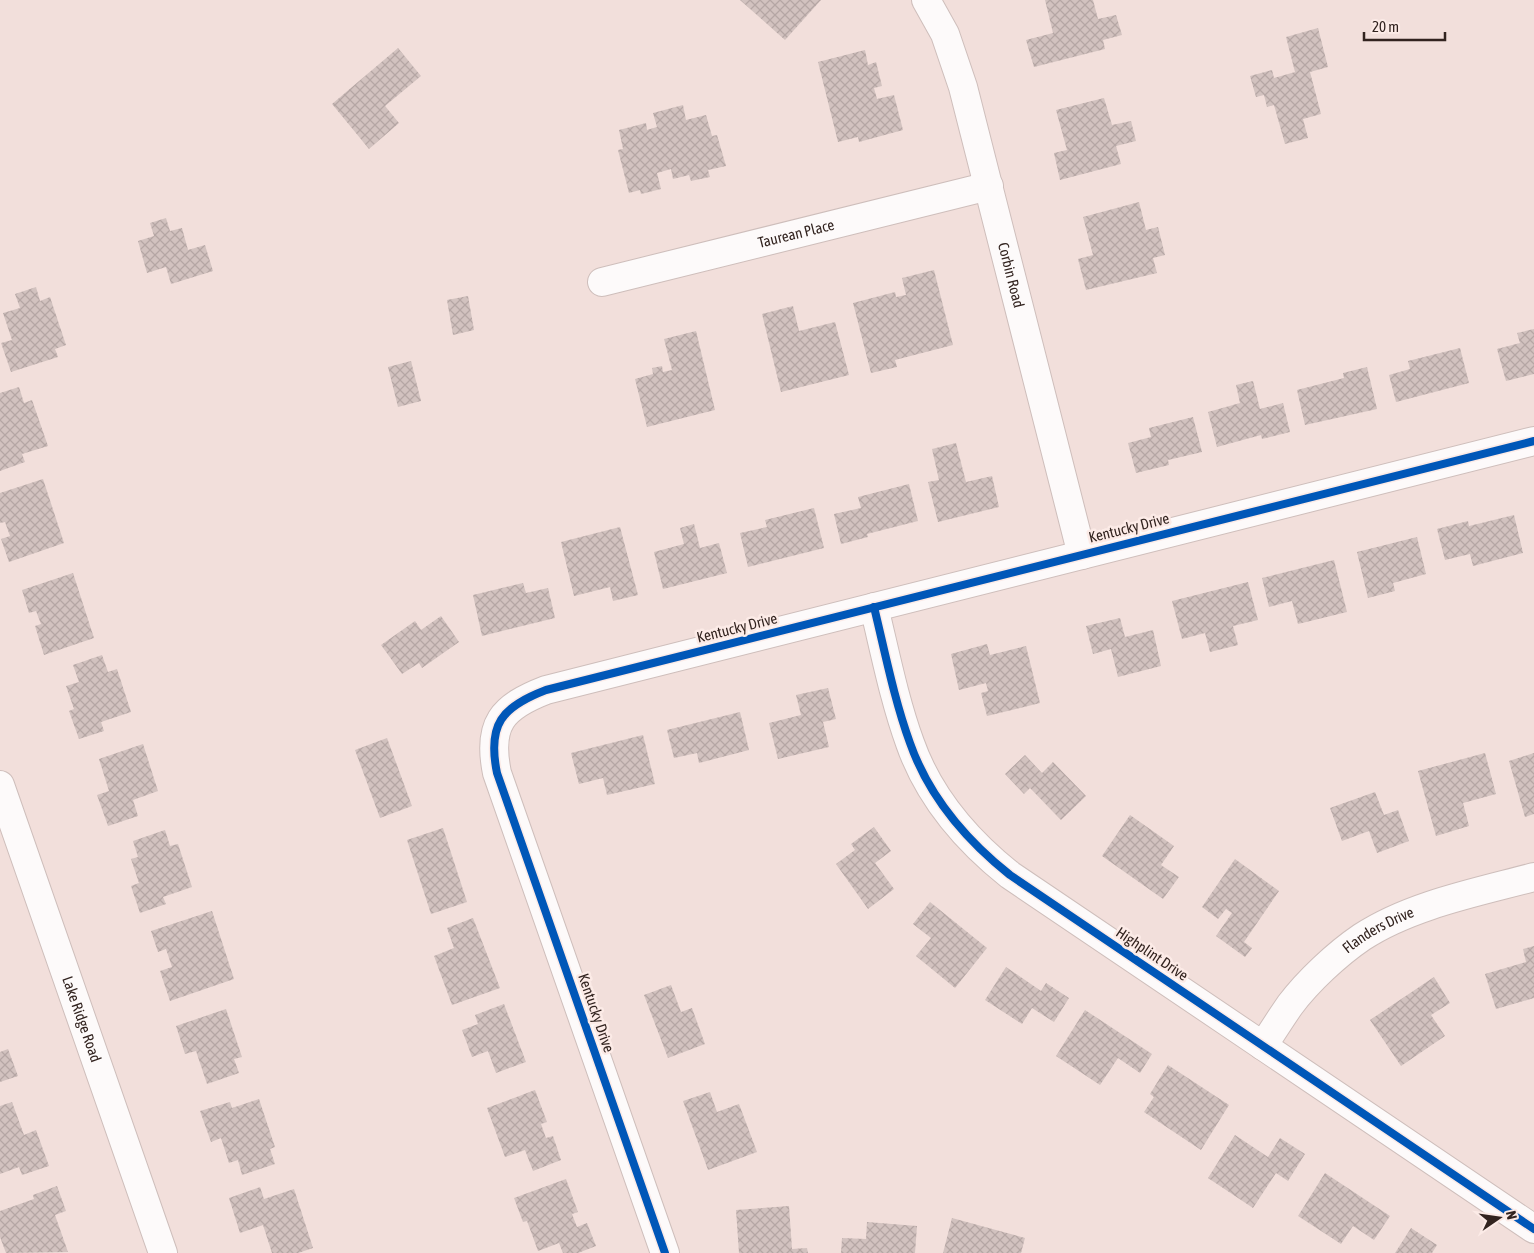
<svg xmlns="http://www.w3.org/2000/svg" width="1534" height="1253" font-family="'Asap Condensed',sans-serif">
	<defs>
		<pattern id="building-cross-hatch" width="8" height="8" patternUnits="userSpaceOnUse" patternTransform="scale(1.25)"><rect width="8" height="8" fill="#d2c2bf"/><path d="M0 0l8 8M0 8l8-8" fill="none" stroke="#b5a6a4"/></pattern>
	</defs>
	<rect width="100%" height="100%" fill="#f2dfdb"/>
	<g fill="url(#building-cross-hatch)">
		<path d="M740,0H821L785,40Z"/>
		<path d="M1045,0H1093L1098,19L1116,15L1122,35L1103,40L1105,49L1034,67L1026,40L1053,33Z"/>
		<path d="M1318,28L1328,67L1310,72L1321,114L1303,119L1308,138L1285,144L1274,105L1267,107L1264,95L1256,97L1250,76L1272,70L1274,78L1295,72L1286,37Z"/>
		<path d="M398,48L421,76L385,106L399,123L369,149L332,104Z"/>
		<path d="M865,50L868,65L876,62L882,86L874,88L877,99L894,95L903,130L859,142L858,137L838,142L818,62Z"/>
		<path d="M1104,98L1112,125L1131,121L1136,141L1116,146L1121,164L1060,180L1054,153L1067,150L1056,110Z"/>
		<path d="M683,105L686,120L706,115L712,136L717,135L726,166L708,170L710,177L691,181L689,175L673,179L671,169L657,173L661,189L641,194L640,190L629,193L618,150L623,149L619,130L646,123L647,130L657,127L653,113Z"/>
		<path d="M1139,202L1146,230L1158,227L1165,255L1153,258L1157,273L1086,290L1078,259L1093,255L1083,217Z"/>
		<path d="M166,218L170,231L182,228L188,250L205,245L213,271L171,284L166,267L147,273L138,241L154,236L150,223Z"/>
		<path d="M934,270L953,345L895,360L897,367L871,373L853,303L895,292L896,297L906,295L902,278Z"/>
		<path d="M36,287L40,301L50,297L66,345L55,349L58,357L11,372L1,343L12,340L3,313L20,308L15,294Z"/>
		<path d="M468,296L474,330L453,335L447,300Z"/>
		<path d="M793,306L799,331L835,322L849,375L781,392L762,314Z"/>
		<path d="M1534,329V374L1506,381L1497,349L1520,343L1517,333Z"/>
		<path d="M696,331L715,410L647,427L635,379L653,374L652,368L662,366L663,372L672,370L664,339Z"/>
		<path d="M1460,348L1469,383L1396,402L1389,375L1410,369L1408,361Z"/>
		<path d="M411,361L421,401L398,407L388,367Z"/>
		<path d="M1367,367L1377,409L1305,425L1297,390L1344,378L1343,373Z"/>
		<path d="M1253,381L1260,409L1283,403L1290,432L1262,439L1261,435L1217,447L1208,412L1240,403L1236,385Z"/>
		<path d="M19,387L24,403L32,400L48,446L22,454L25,462L0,471V393Z"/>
		<path d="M1193,417L1202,452L1168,460L1169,465L1136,473L1128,443L1151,437L1149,428Z"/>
		<path d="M956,443L966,482L992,476L999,507L938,522L928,482L939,480L932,449Z"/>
		<path d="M43,479L64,543L9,562L1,539L10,536L5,522L0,523V493Z"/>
		<path d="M909,484L918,521L867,534L868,537L841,544L834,514L861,508L858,497Z"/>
		<path d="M814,508L824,548L748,567L740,533L767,527L765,520Z"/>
		<path d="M1514,515L1523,553L1473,566L1470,554L1445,560L1437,529L1468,521L1469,526Z"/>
		<path d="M694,524L700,548L719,543L727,573L663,589L654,552L684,544L680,528Z"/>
		<path d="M620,527L638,595L613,601L610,587L574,596L561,542Z"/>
		<path d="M1417,537L1426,574L1393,583L1395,591L1368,598L1357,552Z"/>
		<path d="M1334,560L1347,612L1298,624L1292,601L1269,607L1262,578Z"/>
		<path d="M73,573L94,638L44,655L35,626L41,624L36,611L29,613L22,590Z"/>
		<path d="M1248,582L1258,620L1233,626L1238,645L1210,652L1205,633L1182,639L1172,601Z"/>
		<path d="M523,583L526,593L548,588L555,618L482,636L473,595Z"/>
		<path d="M441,616L459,642L422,668L419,663L402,674L381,645L415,621L421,630Z"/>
		<path d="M1120,618L1125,637L1153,630L1161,666L1118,677L1111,649L1093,654L1086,626Z"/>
		<path d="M987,644L990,655L1026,646L1040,703L987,716L981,693L988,691L986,683L959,690L951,654Z"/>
		<path d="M102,655L108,672L117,669L131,712L101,722L104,731L79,739L69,711L74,709L66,686L79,682L73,665Z"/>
		<path d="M828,688L836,719L823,722L829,747L778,759L769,723L801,715L796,695Z"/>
		<path d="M740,712L749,750L699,763L697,753L674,758L667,730Z"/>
		<path d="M643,735L655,784L607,795L603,778L579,784L571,753Z"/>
		<path d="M387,738L412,806L380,818L355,750Z"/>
		<path d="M143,744L158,791L133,800L138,816L108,826L97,795L109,791L99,759Z"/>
		<path d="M1485,753L1496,794L1463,803L1469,826L1436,836L1418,771Z"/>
		<path d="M1534,753V814L1525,817L1509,761Z"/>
		<path d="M1025,755L1042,773L1053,762L1086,796L1061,820L1030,788L1024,794L1005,774Z"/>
		<path d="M1375,792L1384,815L1398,810L1409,841L1377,853L1369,831L1342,841L1330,808Z"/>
		<path d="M1130,815L1174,846L1161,865L1179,877L1163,899L1102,856Z"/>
		<path d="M874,827L891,851L875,863L894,889L868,909L836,864L855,850L851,844Z"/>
		<path d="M443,828L467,902L431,914L407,840Z"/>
		<path d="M165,830L170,846L178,844L192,887L163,897L166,904L140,913L131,886L139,883L131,859L138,857L133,841Z"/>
		<path d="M1235,859L1279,891L1244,942L1252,948L1245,957L1216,936L1232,913L1226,909L1218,919L1202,907Z"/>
		<path d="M930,902L987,948L955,988L916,956L931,938L913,924Z"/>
		<path d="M212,911L234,979L170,1001L160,971L172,967L166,949L158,952L151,931Z"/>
		<path d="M473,918L500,988L452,1005L434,956L454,948L447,928Z"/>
		<path d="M1534,946V998L1496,1009L1485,974L1526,962L1523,949Z"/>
		<path d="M1006,967L1041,991L1046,983L1069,998L1054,1022L1032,1008L1022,1024L985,1000Z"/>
		<path d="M1434,977L1450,1003L1431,1015L1445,1036L1401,1066L1370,1020Z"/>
		<path d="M671,985L681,1012L692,1008L705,1044L668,1058L644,995Z"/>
		<path d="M504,1004L526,1062L496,1073L488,1051L472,1057L462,1030L478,1024L475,1015Z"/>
		<path d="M226,1009L242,1057L234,1059L239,1073L207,1084L196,1051L185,1054L176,1026Z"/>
		<path d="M1085,1010L1152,1054L1140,1073L1118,1058L1100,1085L1056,1056Z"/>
		<path d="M8,1049L18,1076L0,1082V1052Z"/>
		<path d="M1168,1065L1229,1105L1201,1150L1144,1112L1154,1097L1150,1094Z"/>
		<path d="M535,1090L547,1122L541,1124L546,1138L553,1136L561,1160L533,1171L525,1150L505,1157L487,1108Z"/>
		<path d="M710,1092L717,1112L739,1104L757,1152L708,1170L683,1101Z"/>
		<path d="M259,1099L275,1147L270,1149L275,1164L242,1175L238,1160L229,1163L221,1138L211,1142L200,1111L230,1102L232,1108Z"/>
		<path d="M12,1102L24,1135L36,1130L49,1166L22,1175L19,1167L0,1174V1106Z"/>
		<path d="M1235,1135L1268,1157L1280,1138L1305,1154L1288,1181L1276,1173L1253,1208L1208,1178Z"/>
		<path d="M1325,1173L1390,1216L1374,1240L1353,1226L1341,1244L1298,1216Z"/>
		<path d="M566,1179L578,1212L572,1214L577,1227L587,1223L596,1246L578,1253H563L559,1243L538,1251L527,1221L523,1222L514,1198Z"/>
		<path d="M57,1186L66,1211L55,1215L68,1252L6,1253L0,1237V1211L34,1199L33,1195Z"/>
		<path d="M260,1187L264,1199L294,1189L313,1248L298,1253H272L263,1225L240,1233L229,1198Z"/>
		<path d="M789,1206L792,1249L807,1248L808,1253H739L736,1210Z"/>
		<path d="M952,1218L1025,1238L1021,1253H943Z"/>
		<path d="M867,1222L917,1226L915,1253H841L842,1238L866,1239Z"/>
		<path d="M1411,1228L1437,1245L1432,1253H1395Z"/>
	</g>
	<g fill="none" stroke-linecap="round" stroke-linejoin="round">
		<defs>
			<g id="minor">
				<path id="s1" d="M926,0L945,34L963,87L1082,555"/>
				<path id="s2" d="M602,282L989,186"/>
				<path d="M874,607C885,652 894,699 910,743C929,797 966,840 1010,875L1534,1229"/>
				<path id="s3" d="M0,785L163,1253"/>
				<path id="s4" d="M1263,1046C1272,1032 1281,1018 1290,1005C1308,981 1337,954 1362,937C1411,905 1478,892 1534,877"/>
				<path d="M665,1253L497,773C487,724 502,707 546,690L1534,441"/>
			</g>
		</defs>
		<use href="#minor" stroke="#cebebb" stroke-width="30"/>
		<use href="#minor" stroke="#fdfafa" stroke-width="28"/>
		<defs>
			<g id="cycleway">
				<path d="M874,607C885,652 894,699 910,743C929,797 966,840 1010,875L1534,1229"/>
				<path d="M665,1253L497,773C487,724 502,707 546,690L1534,441"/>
			</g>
		</defs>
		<use href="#cycleway" stroke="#fcebe7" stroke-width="11"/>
		<use href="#cycleway" stroke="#0057b8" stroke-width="8"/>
	</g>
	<g text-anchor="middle" stroke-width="5" stroke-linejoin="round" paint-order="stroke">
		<g font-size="15" fill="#32231f" stroke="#fcebe7">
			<text dy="5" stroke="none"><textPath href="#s2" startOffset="200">Taurean Place</textPath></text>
			<text dy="5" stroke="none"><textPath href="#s1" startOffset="289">Corbin Road</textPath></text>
			<text transform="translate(1129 528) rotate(-14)" y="5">Kentucky Drive</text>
			<text transform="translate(737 628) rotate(-14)" y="5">Kentucky Drive</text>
			<text dy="5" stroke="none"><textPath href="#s4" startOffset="166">Flanders Drive</textPath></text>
			<text transform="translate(1152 954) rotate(34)" y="5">Highplint Drive</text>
			<text transform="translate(596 1013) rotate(71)" y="5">Kentucky Drive</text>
			<text dy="5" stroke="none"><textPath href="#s3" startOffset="248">Lake Ridge Road</textPath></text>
		</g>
	</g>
	<g transform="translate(1499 1218) rotate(77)" stroke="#fcebe7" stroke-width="4" paint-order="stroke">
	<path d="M0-4L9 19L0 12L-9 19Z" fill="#32231f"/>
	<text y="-8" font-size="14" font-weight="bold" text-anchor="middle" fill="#32231f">N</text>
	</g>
	<path d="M1364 32v8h81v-8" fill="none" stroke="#32231f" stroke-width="2.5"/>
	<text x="1372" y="32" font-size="15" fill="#32231f" stroke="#fcebe7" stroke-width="4" paint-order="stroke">20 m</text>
</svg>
